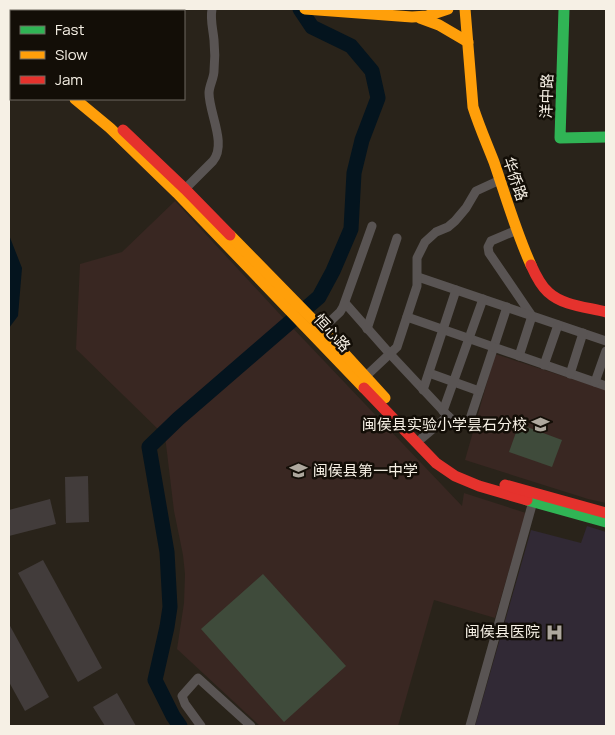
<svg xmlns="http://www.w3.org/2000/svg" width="615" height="735" font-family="Manrope,'Noto Sans SC',sans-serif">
	<rect width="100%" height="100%" fill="#29231a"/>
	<g fill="#392722">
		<path d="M175,201L288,323L462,506L464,493L526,513L495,618L434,600L398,726H260L177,649L184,603L185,574L183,555L174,511L165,436L76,349L80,264L122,252Z"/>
		<path d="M495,354L606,390V503L588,499L465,460Z"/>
	</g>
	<path fill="#312935" d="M587,526L606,532V726H475L531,530L581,543Z"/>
	<g fill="#3f4b3b">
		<path d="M519,424L562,440L552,467L509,452Z"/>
		<path d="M263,574L346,666L284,722L201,629Z"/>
	</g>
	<path fill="#04141e" d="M9,235L22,268L18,316L9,328Z"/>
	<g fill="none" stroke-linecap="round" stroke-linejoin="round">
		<path stroke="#04141e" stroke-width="15" d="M180,726L173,716L155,680L167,627L170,607L167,552L149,447L178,419L319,297L333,271L351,229L354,173L362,140L378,98L372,71L351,46L312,27L300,9"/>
	</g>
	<g fill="#423c3b">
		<path d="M88,476L89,522L66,523L65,477Z"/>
		<path d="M50,499L56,524L9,536V510Z"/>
		<path d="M43,560L102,668L78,682L18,573Z"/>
		<path d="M9,624L49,697L25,711L9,682Z"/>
		<path d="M117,693L136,726H105L93,707Z"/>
	</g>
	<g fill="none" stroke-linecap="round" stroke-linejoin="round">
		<g stroke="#595453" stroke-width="9">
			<path d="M185,189L213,161C227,144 209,113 209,93C209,86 214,78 214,71C215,61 215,50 214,40C213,29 210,20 212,9"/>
			<path d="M517,230L491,241L488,247L489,253L532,316L519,356"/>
			<path d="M418,277L606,341"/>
			<path d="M345,303L390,354L448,416C456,423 462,431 470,419L507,307"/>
			<path d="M407,317L606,386"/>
			<path d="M322,329L340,312L343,307L372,226"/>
			<path d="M367,329L397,238"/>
			<path d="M544,365L558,325"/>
			<path d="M429,373L479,391"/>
			<path d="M570,374L583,333"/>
			<path d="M365,377L397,347L417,286V258L425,242L436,232L448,227L455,221L466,208L476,191L500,180"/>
			<path d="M595,382L606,351"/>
			<path d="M423,390L456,290"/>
			<path d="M443,411L483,299"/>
			<path d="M422,438L448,416"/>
			<path d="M201,726L185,704L182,696L198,678L251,726"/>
			<path d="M470,726L534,498"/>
		</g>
		<g stroke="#30b455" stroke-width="11">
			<path d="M564,9L560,138L606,137"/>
			<path d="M527,500L606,522"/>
		</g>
		<g stroke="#ff9f0a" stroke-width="11">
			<path d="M305,9L412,17L427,16L448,9"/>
			<path d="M465,9L473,107C479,126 487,144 494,162C506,197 516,232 531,265"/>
			<path d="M420,18L439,25L468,42"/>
			<path d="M75,99L110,128L177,193L364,388"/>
			<path d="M230,235L322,329L385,398"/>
		</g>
		<g stroke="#e5322d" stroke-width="11">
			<path d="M80,11L81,9"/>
			<path d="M89,11L90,9"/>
			<path d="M123,130L185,189L230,235"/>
			<path d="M531,265C535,274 540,285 548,292C563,306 587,307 606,312"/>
			<path d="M364,388L436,463L455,476L479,486L527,500"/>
			<path d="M505,485L606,513"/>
		</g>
	</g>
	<defs>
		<symbol id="school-bare" viewBox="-9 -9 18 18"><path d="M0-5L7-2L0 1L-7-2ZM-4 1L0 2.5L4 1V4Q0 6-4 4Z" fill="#aea89e" stroke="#130e07" stroke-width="2.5" paint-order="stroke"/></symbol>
		<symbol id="hospital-bare" viewBox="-9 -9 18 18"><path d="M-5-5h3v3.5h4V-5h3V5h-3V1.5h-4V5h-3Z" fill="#aea89e" stroke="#130e07" stroke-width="2.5" paint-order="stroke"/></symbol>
	</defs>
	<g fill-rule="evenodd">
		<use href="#school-bare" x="528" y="412" width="25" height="25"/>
		<use href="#school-bare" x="286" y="458" width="25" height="25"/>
		<use href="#hospital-bare" x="542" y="620" width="25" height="25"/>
	</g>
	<g text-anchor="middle" stroke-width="5" stroke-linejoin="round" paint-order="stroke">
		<g font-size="15" fill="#f6f0e5" stroke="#130e07">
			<text transform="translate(547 96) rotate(-88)" y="5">洋中路</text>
			<text transform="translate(515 179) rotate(71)" y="5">华侨路</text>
			<text transform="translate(332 333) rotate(47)" y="5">恒心路</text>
		</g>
		<g font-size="15" fill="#f6f0e5" stroke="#130e07" text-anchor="end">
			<text x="527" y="430">闽侯县实验小学昙石分校</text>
			<text x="313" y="476" text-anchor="start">闽侯县第一中学</text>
			<text x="540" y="637">闽侯县医院</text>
		</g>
	</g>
	<rect width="615" height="735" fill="none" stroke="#f6f0e5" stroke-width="20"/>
	<rect x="10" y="10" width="175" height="90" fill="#130e07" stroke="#6e6860"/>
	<rect x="20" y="26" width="25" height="8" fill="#30b455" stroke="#6e6860"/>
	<text x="55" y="35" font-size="15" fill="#f6f0e5">Fast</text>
	<rect x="20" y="51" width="25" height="8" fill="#ff9f0a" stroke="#6e6860"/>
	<text x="55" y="60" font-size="15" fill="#f6f0e5">Slow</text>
	<rect x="20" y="76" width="25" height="8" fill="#e5322d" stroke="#6e6860"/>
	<text x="55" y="85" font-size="15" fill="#f6f0e5">Jam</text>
</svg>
